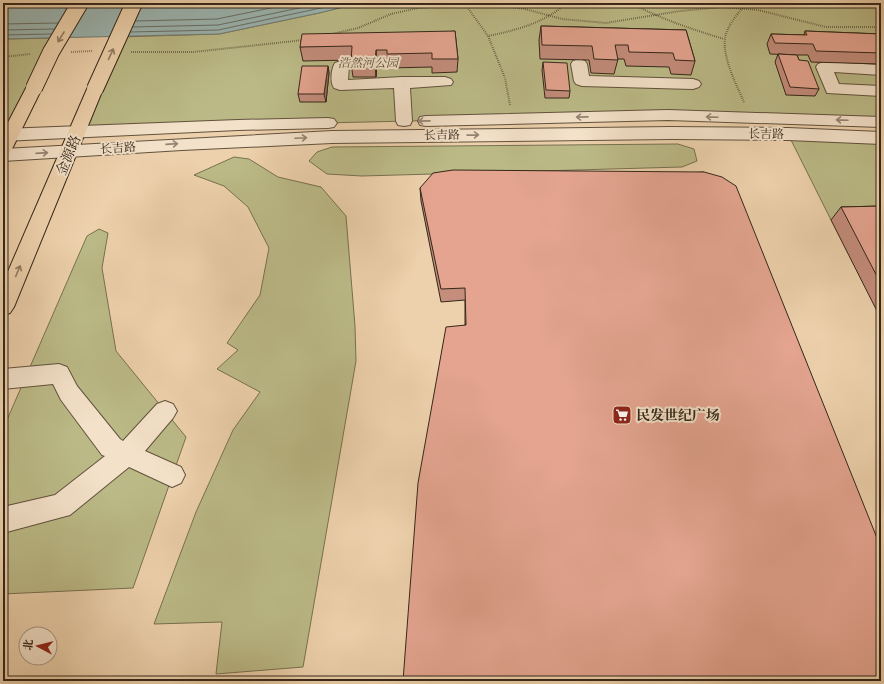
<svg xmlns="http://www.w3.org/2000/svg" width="884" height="684" font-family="'Sorts Mill Goudy','Noto Serif SC',serif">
	<rect width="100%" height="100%" fill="#edd1ac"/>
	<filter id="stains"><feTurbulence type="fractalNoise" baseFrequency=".005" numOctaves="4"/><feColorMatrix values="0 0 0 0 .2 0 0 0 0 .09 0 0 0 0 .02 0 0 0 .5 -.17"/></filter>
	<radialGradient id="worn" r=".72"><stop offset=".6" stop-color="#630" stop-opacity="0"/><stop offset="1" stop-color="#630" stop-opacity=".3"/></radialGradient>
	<g fill="#bbba87" stroke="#787050">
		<path d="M360,3H881V122L668,115L238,125L77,132L118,37L219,34L319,13Z"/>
		<path d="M60,38L3,135V39Z"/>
		<path d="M788,134L881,138V219L831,220Z"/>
		<path d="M678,144L694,149L697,161L682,167L362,176L327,174L309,161L317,152L332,147Z"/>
		<path d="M234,157L249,159L278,177L321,187L346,216L355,326L356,361L303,667L216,674L222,622L154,624L196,512L233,430L260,392L217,369L238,350L227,343L260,295L269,248L248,207L224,186L194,175Z"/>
		<path d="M99,229L108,233L102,268L116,351L186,437L133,588L3,594V429L87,236Z"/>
	</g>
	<path fill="#9bb5b1" stroke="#727c74" d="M3,3H360L319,13L219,34L3,39Z"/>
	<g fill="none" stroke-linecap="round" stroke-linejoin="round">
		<g stroke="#686e65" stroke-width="1">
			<path d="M136,21L217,19L295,3"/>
			<path d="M3,24L58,23"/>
			<path d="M133,27L218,25L323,3"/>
			<path d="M3,30L54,29"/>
			<path d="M131,32L218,30L344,3"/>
			<path d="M3,35L51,34"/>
		</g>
		<defs>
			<g id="minor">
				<path d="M579,59L585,61L587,64L589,76L693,79L699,81L701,84L699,87L693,89L582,86L576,84L574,81L571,64L573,61Z"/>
				<path d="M341,61L347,63L349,66L348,80L402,77H445L451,79L453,82L451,85L410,88L412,121L410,125L404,126L398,125L396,121L394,88L340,90L334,88C330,83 331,69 335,63Z"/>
				<path d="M824,62L881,65V75L834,72L839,84L881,86V96L827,93L816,67L818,64Z"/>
				<path d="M668,110L881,117V127L668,120L426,126L420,125L418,121L420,117L426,116Z"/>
				<path d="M328,118L334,119L337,123L334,127L328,128L238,130L3,141V129L238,120Z"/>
				<path d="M671,127L788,128L881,132V144L788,140L671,139L332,143L182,150L3,161V149L332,131Z"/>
				<path d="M59,364L67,367L77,386L120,439L123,441L157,404L165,401L173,404L177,411L173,418L145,451L181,467L185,475L181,483L172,487L129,467L70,515L3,533V507L55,495L105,456L102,455L61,400L53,384L3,389V369Z"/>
			</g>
			<g id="major">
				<path d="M34,83L40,84L42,88L12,149L9,153L3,155V132L26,88L28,84Z"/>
				<path d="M95,84L101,85L103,89L14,307L10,313L3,315V283L87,89L89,85Z"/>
			</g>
		</defs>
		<use href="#minor" stroke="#62523e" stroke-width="2"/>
		<use href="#major" stroke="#342719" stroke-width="2"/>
		<g stroke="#342719" stroke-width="2" stroke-dasharray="0.5 1.5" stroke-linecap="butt">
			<path d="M631,3C661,19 691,29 724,39"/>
			<path d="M465,4L488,36"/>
			<path d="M332,34L358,28L391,14L418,8L478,3L525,9L562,19L606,23L680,11L722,7L758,10L826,27H881"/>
			<path d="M71,52L92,51"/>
			<path d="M131,52H193L304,40"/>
			<path d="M3,57L30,54"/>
			<path d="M744,102C736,84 720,53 726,34C730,22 739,12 747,3"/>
			<path d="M510,105L505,78L488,36C517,30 544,23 567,3"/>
		</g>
		<use href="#minor" fill="#f3e1c9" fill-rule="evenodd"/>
		<use href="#major" fill="#edd1ac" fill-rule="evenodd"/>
		<defs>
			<g id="major-bridge">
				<path d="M34,88L51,52L80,3"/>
				<path d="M95,89L134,3"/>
			</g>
		</defs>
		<use href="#major-bridge" stroke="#342719" stroke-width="18" stroke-linecap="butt"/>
		<use href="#major-bridge" stroke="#edd1ac" stroke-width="16"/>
	</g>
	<g fill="#c48d7c" stroke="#342719">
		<path d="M541,26L686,30L695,61L691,75L671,74L669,67L626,66L624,59H618L614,74L591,73L589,60L540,59L539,40Z"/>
		<path d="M455,31L458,59L457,72L432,73V67L388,68V64H377L376,77H353L351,63V60L303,61L300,47Z"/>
		<path d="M805,31L881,34V64L811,62L808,55H797L799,60L819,89L815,96L786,95L775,62L778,54L796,55L770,54L767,44L771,34L804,35Z"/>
		<path d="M543,62L570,91L569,98H545L542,70Z"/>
		<path d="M328,66L329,73L326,102H300L298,94Z"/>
		<path d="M704,172L465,325V300L441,302L421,201L420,188Z"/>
		<path d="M881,206V319L831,220L841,207Z"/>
	</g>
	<g fill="#a07365" stroke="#342719">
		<path d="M376,50L377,64L376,77L375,63Z"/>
		<path d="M328,66L329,73L326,102L324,94Z"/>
	</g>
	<g fill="#e4a490" stroke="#342719">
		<path d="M541,26L686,30L695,61L675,60L673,53L629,52L628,45H615L618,60L594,59L592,46L542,45Z"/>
		<path d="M455,31L458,59H432V53L387,54V50H376L375,63H351L352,46L300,47L302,34Z"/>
		<path d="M805,31L881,34V53L816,51L813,44L775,43L771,34L807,35Z"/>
		<path d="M778,54L797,55L799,60L808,61L819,89L790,87Z"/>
		<path d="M543,62L567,63L570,91L546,90Z"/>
		<path d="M302,66H328L324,94H298Z"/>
		<path d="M453,170L704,172L722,177L736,186L881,548V681H403L418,483L446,327L466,325L465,288L441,289L420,188L433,173Z"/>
		<path d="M881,206V284L841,207Z"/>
	</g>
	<defs><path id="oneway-shaft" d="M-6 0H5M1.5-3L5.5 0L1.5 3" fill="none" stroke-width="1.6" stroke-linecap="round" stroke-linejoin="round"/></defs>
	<g stroke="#907c62">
		<use href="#oneway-shaft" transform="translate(61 37) rotate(121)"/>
		<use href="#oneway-shaft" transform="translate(111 54) rotate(-65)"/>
		<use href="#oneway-shaft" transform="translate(18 271) rotate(-67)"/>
	</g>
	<g stroke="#948471">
		<use href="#oneway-shaft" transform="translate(582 117) rotate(179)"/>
		<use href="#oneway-shaft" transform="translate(712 117) rotate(-178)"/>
		<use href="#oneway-shaft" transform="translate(842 120) rotate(-178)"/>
		<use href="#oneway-shaft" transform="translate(424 121) rotate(179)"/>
		<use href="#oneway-shaft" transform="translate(473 135) rotate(-1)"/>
		<use href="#oneway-shaft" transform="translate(301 138) rotate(-3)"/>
		<use href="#oneway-shaft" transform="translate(172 144) rotate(-4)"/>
		<use href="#oneway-shaft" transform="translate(42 153) rotate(-4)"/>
	</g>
	<defs>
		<symbol id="supermarket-square" viewBox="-11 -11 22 22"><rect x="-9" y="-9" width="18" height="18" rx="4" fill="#8f2418" stroke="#f3e1c9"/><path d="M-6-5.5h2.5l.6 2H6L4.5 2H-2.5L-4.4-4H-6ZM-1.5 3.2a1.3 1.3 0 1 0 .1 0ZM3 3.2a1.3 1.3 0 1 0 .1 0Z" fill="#fff"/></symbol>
	</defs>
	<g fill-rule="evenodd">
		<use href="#supermarket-square" x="611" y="404" width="22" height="22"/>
	</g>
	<g text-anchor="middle" stroke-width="4" stroke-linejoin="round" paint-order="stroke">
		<g font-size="12" font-style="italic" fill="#564c34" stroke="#f3e1c9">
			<text x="368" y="67">浩然河公园</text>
		</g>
		<g font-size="12" fill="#342719" stroke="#f3e1c9">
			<text transform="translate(766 134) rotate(1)" y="4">长吉路</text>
			<text transform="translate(442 135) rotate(-1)" y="4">长吉路</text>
			<text transform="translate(118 148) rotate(-4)" y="4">长吉路</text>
		</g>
		<g font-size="14" fill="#342719" stroke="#f3e1c9">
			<text transform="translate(68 155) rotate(-67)" y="5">金源路</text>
		</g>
		<g font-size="14" font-weight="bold" fill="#342719" stroke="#f3e1c9" text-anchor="start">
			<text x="636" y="420">民发世纪广场</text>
		</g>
	</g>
	<rect width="884" height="684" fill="none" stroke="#edd1ac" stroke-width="16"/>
	<rect x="4" y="4" width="876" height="676" fill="none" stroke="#342719" stroke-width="2"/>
	<rect x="8" y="8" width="868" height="668" fill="none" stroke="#342719"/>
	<g transform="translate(38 646) rotate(277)"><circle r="19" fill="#f3e1c9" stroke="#a79783"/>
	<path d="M0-3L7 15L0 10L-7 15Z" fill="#8f2418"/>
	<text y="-6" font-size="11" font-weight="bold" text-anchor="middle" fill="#342719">北</text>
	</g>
	<rect width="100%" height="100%" filter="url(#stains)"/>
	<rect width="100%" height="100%" fill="url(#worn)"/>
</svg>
